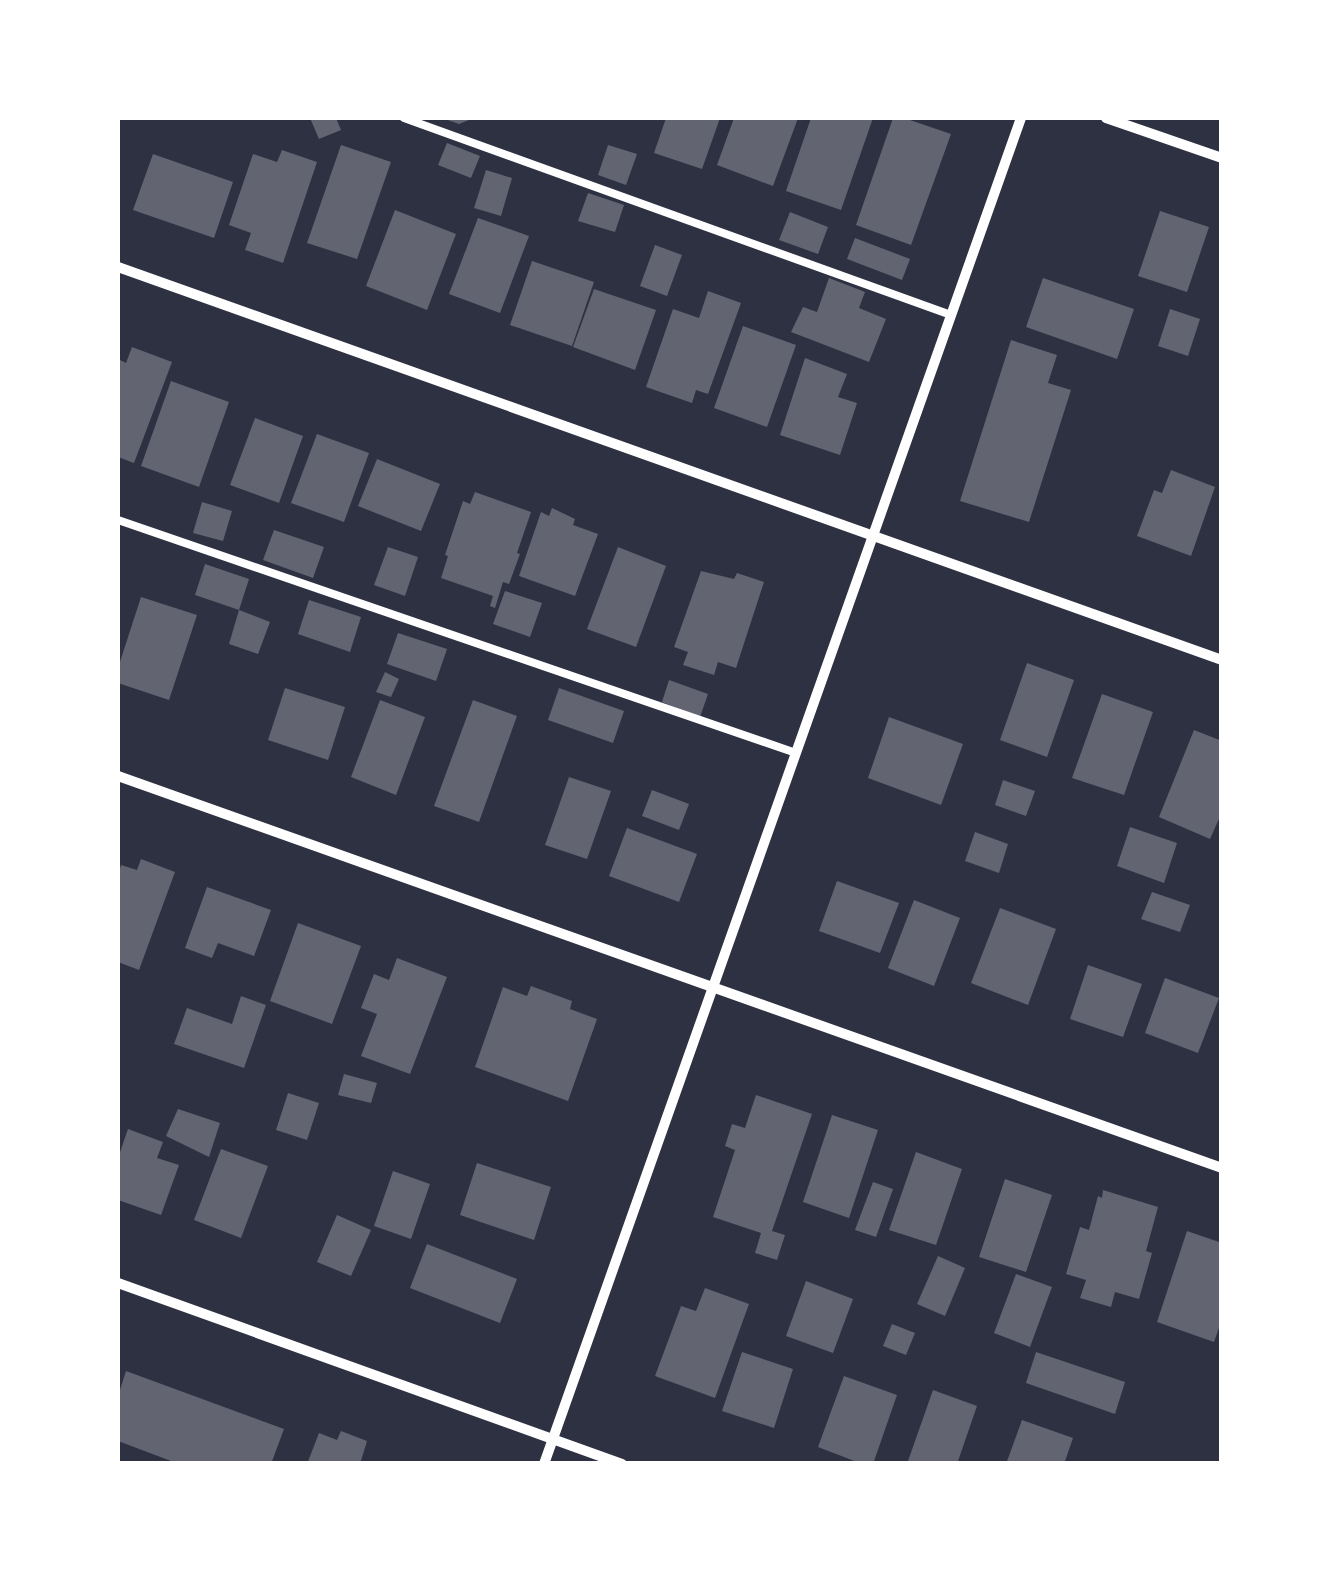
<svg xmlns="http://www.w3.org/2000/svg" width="1339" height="1581" font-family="Poppins,sans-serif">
	<rect width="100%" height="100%" fill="#2d3142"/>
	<g fill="#626471">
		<path d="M310,118H336L341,130L319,139Z"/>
		<path d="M442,118H474L459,124Z"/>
		<path d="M666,118H720L702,169L654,153Z"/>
		<path d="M734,118H798L773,186L717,165Z"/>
		<path d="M811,118H873L841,210L786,191Z"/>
		<path d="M893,118H904L951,134L911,245L856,225Z"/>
		<path d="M447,143L480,156L471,178L438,165Z"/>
		<path d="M341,145L391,162L357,259L307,243Z"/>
		<path d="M608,145L637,154L626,185L598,175Z"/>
		<path d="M282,150L317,162L283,263L245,250L251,233L229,225L253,154L277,162Z"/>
		<path d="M153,154L233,182L214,238L133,210Z"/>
		<path d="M486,170L512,178L501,216L474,208Z"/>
		<path d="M588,193L624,205L615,232L578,221Z"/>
		<path d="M395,210L456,234L427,310L366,286Z"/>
		<path d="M1160,211L1209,227L1187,292L1138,276Z"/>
		<path d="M790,212L828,227L818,254L779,240Z"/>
		<path d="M478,218L529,236L500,313L449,294Z"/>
		<path d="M855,238L910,259L902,280L847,259Z"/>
		<path d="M655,245L682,255L667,296L640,286Z"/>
		<path d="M532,261L594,282L572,346L510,325Z"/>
		<path d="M829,278L865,292L859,308L886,319L869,362L791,332L803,307L817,312Z"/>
		<path d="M1043,278L1134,309L1117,359L1026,327Z"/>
		<path d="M594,289L656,310L635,370L573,347Z"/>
		<path d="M708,291L741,303L708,394L696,390L692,403L646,387L673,309L699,318Z"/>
		<path d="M1170,309L1200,319L1188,356L1158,346Z"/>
		<path d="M743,326L796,345L767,427L714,408Z"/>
		<path d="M1011,340L1057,355L1048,383L1071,390L1029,522L960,501Z"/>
		<path d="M132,347L172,362L134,463L118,457V359L126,363Z"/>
		<path d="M805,358L847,374L838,397L857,403L840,455L780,435Z"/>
		<path d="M171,381L229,402L199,487L141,466Z"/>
		<path d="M255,418L303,436L279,503L230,485Z"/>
		<path d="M317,434L369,453L344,522L291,503Z"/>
		<path d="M377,459L440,484L421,531L358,506Z"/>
		<path d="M1171,470L1215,487L1191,556L1137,536L1154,490L1162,493Z"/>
		<path d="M475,492L531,512L517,553L520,554L509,584L503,582L495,608L490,606L493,596L441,578L448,556L445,555L463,501L470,504Z"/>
		<path d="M202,502L232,511L223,541L193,533Z"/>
		<path d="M552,508L575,519L573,525L598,534L575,596L519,576L541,512L549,516Z"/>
		<path d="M274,530L324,547L313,578L263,560Z"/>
		<path d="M388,547L418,557L405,596L374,585Z"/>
		<path d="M618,547L666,566L636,647L587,629Z"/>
		<path d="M205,564L249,579L239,610L195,595Z"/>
		<path d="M701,571L734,579L737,573L764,582L736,668L718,662L714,675L683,665L688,652L674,647Z"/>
		<path d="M505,591L542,603L530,637L493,624Z"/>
		<path d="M141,597L197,615L169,700L118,683V668Z"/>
		<path d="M309,600L361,617L350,652L298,634Z"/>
		<path d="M239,610L270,622L258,654L229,644Z"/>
		<path d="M398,633L447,649L436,681L387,664Z"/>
		<path d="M1027,663L1074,680L1047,757L1000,740Z"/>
		<path d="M385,672L399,679L391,697L376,692Z"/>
		<path d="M669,680L708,694L700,717L662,702Z"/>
		<path d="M285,688L345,707L328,760L268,740Z"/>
		<path d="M559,688L624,711L613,743L548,720Z"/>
		<path d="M1102,694L1153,712L1124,795L1072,778Z"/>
		<path d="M380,700L425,717L396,795L351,777Z"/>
		<path d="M473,700L517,716L479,822L434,806Z"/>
		<path d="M889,717L963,744L941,805L868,778Z"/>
		<path d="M1194,730L1222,741V812L1210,839L1159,817Z"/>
		<path d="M569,777L611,791L587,859L545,845Z"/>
		<path d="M1003,780L1035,791L1026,816L995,805Z"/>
		<path d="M652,790L689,804L679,830L642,816Z"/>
		<path d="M1130,827L1177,843L1164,883L1117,866Z"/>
		<path d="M627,828L697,854L679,902L609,876Z"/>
		<path d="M975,832L1008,844L999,873L965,861Z"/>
		<path d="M141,859L175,872L139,970L118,962V876L121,865L137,870Z"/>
		<path d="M837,881L899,903L880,953L819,931Z"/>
		<path d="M207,887L271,910L254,956L218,943L212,958L185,948Z"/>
		<path d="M1152,892L1190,905L1180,932L1141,919Z"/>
		<path d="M914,900L960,918L934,986L888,968Z"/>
		<path d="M1000,908L1056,929L1028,1005L971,983Z"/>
		<path d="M298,923L361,946L332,1024L270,1001Z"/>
		<path d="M397,958L447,977L410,1074L361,1056L377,1014L361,1008L374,974L389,980Z"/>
		<path d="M1088,965L1142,984L1123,1037L1070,1019Z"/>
		<path d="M1165,978L1219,998L1198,1053L1145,1033Z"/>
		<path d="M531,986L572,1001L570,1009L597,1019L568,1101L475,1067L503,987L527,996Z"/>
		<path d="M241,996L266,1005L244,1068L174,1044L187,1008L232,1024Z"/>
		<path d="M344,1074L377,1083L371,1103L338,1095Z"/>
		<path d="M288,1093L319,1103L307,1140L276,1130Z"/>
		<path d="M756,1095L812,1114L772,1231L785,1235L777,1260L755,1253L761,1233L713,1217L735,1150L725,1146L732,1124L745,1128Z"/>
		<path d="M178,1109L220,1123L209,1157L166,1136Z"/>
		<path d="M832,1115L878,1130L849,1218L803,1202Z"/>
		<path d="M128,1129L163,1142L157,1158L179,1165L161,1215L118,1200V1158Z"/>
		<path d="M221,1149L268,1166L241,1238L194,1220Z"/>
		<path d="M916,1152L962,1169L936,1245L889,1230Z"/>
		<path d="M477,1163L551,1187L534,1240L460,1215Z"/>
		<path d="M393,1171L430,1184L411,1239L374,1226Z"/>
		<path d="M1005,1179L1052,1195L1026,1272L979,1257Z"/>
		<path d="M873,1182L893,1189L876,1237L855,1230Z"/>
		<path d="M1103,1190L1158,1207L1146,1251L1152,1253L1139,1299L1115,1292L1111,1307L1080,1298L1086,1280L1066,1274L1080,1227L1089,1230L1098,1196L1102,1198Z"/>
		<path d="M337,1215L371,1230L351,1276L317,1262Z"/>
		<path d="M1187,1231L1222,1243V1319L1214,1342L1157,1322Z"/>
		<path d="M427,1244L517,1279L500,1323L410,1288Z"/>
		<path d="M938,1256L965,1268L945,1316L917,1304Z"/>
		<path d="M1016,1274L1052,1287L1030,1347L994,1333Z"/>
		<path d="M806,1281L853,1299L833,1353L786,1336Z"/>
		<path d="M705,1288L749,1304L715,1398L655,1376L681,1306L696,1311Z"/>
		<path d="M892,1324L915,1333L906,1355L883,1346Z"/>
		<path d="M742,1352L793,1369L774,1428L722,1411Z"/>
		<path d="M1036,1352L1125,1382L1115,1414L1026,1383Z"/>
		<path d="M126,1371L284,1429L271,1464H179L118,1441V1396Z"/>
		<path d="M844,1376L897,1395L873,1464H862L818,1447Z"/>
		<path d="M933,1390L977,1406L957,1464H914L908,1461Z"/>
		<path d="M1022,1420L1073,1438L1064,1464H1006Z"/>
		<path d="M341,1431L367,1441L360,1464H307L319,1433L337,1440Z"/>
	</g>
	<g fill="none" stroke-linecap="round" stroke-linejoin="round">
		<g stroke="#fff" stroke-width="8">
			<path d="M404,118L951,315"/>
			<path d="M118,520L796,753"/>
		</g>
		<g stroke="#fff" stroke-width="10">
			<path d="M1106,118L1222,158"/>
			<path d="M118,267L1222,660"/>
			<path d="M118,776L1222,1168"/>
			<path d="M118,1283L622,1464"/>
			<path d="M544,1464L1021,118"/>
		</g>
	</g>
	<rect width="1339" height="1581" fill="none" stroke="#ffffff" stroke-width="240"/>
</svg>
